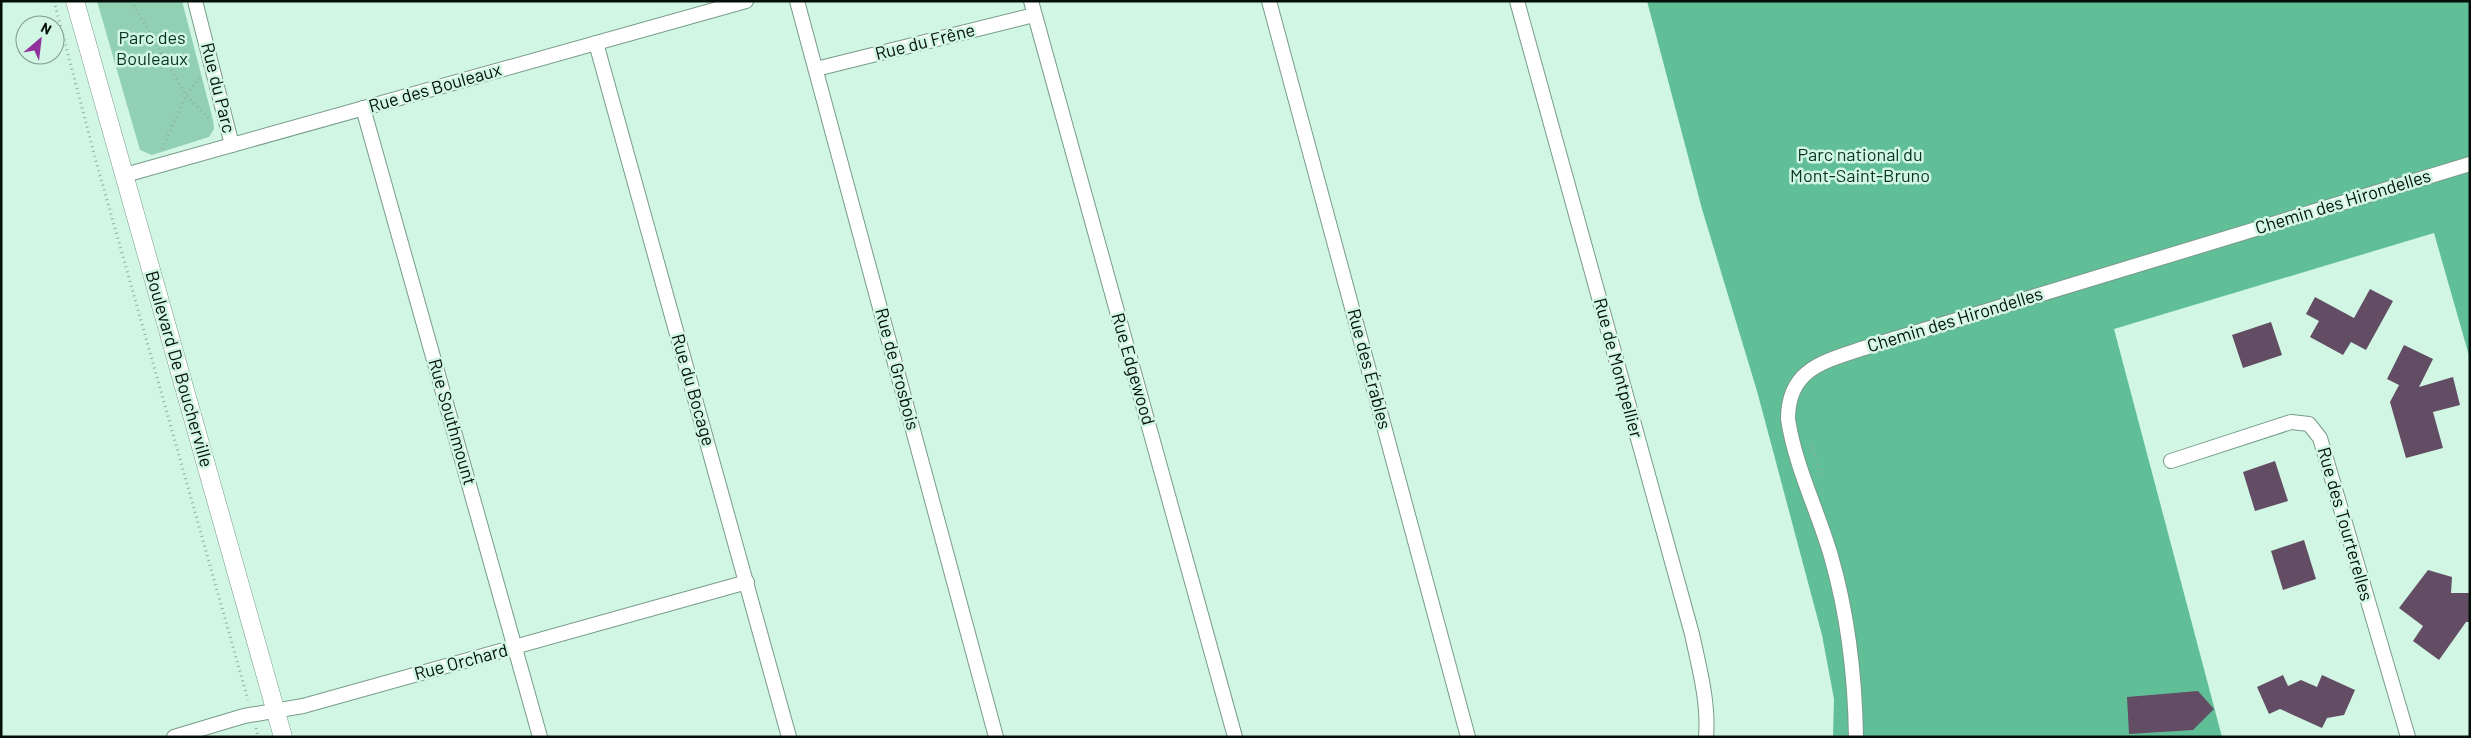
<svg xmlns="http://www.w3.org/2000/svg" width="2471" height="738" font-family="Barlow,sans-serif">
	<rect width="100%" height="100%" fill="#d1f6e3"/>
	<path fill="#92d0b4" d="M97,1H182L213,120L214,129L209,137L152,155L140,150Z"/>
	<path fill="#61bf98" d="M1647,1H2470V359L2434,233L2114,329L2222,737H1833L1834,699L1822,635L1757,391L1702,209Z"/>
	<g fill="#624d64">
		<path d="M2370,289L2393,301L2366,350L2351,342L2343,355L2310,337L2319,321L2306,314L2315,297L2354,318Z"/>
		<path d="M2271,322L2282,355L2243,368L2232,335Z"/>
		<path d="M2404,345L2433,359L2419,387L2453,377L2460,405L2433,412L2443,448L2406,458L2390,402L2399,385L2387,379Z"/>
		<path d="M2275,461L2288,501L2255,511L2243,472Z"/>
		<path d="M2304,540L2316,579L2283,590L2271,551Z"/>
		<path d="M2428,570L2452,577L2451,593H2470V622H2466L2439,660L2413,641L2423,626L2399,608Z"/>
		<path d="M2283,675L2288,686L2301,680L2317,687L2322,675L2355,690L2344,715L2327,718L2322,728L2280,709L2269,714L2257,687Z"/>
		<path d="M2198,691L2214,709L2193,730L2129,734L2127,697Z"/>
	</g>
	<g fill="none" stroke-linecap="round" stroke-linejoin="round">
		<defs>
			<g id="minor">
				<path d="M195,1L232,145"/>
				<path d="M797,1L996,737"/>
				<path d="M1031,1L1235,737"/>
				<path d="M1269,1L1468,737"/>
				<path d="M1517,1L1692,634C1699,667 1709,703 1706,737"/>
				<path d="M596,43L789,737"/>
				<path d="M816,69L1034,15"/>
				<path d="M363,108L540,737"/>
				<path d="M125,175L746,1"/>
				<path d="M2171,461L2291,422L2309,424L2320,438L2408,737"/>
				<path d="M174,737L244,716L303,706L747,582"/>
				<path d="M1856,737C1855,676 1848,615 1831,556C1818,511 1795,466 1788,419C1788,370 1822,362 1861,349L2470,164"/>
			</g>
			<path id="tertiary" d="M75,1L283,737"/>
		</defs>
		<use href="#minor" stroke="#789b8a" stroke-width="16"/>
		<use href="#tertiary" stroke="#789b8a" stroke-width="19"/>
		<g stroke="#93b0a1" stroke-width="3" stroke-dasharray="1 4" stroke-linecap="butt">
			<path d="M54,1L96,161L248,700"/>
			<path d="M131,1L186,95L209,119"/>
			<path d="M162,149L186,95L200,78"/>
			<path d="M1811,445L1822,477"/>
			<path d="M256,728L258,737"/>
		</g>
		<use href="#minor" stroke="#fff" stroke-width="14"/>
		<use href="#tertiary" stroke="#fff" stroke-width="18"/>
	</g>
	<g text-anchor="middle" stroke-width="5" stroke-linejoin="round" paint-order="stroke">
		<g font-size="18" fill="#073323" stroke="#d1f6e3">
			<text x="152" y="44">Parc des<tspan x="152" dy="21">Bouleaux</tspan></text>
			<text x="1860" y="161">Parc national du<tspan x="1860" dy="21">Mont-Saint-Bruno</tspan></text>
		</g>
		<g font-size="18" fill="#040f0a" stroke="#d1f6e3">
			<text transform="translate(925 42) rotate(-14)" y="6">Rue du Frêne</text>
			<text transform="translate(218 88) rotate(76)" y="6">Rue du Parc</text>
			<text transform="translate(435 88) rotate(-16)" y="6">Rue des Bouleaux</text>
			<text transform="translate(2343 202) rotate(-17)" y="6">Chemin des Hirondelles</text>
			<text transform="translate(1955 320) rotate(-17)" y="6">Chemin des Hirondelles</text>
			<text transform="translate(1618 368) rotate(75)" y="6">Rue de Montpellier</text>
			<text transform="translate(179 369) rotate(74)" y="6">Boulevard De Boucherville</text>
			<text transform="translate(897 369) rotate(75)" y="6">Rue de Grosbois</text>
			<text transform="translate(1133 369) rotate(74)" y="6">Rue Edgewood</text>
			<text transform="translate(1369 369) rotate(75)" y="6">Rue des Érables</text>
			<text transform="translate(693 390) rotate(74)" y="6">Rue du Bocage</text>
			<text transform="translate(452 422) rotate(74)" y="6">Rue Southmount</text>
			<text transform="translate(2345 524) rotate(74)" y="6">Rue des Tourterelles</text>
			<text transform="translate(461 662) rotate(-15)" y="6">Rue Orchard</text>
		</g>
	</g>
	<rect width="2471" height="738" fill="none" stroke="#040f0a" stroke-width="5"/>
	<g transform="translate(40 40) rotate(28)"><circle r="24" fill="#d1f6e3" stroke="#7f9a8c"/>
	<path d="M0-4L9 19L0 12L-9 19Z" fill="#91329a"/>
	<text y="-8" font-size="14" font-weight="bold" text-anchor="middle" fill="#040f0a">N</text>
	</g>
</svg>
